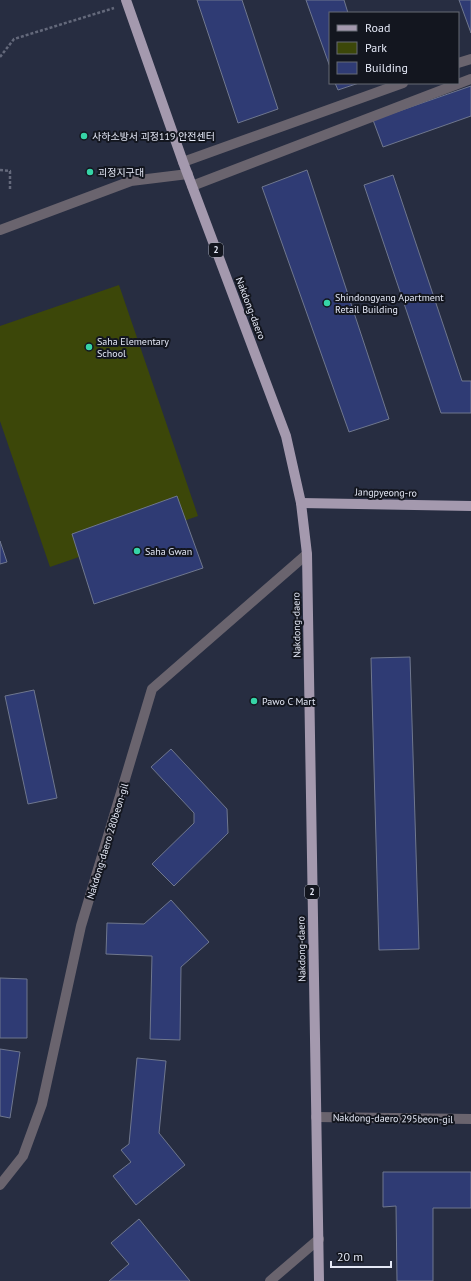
<svg xmlns="http://www.w3.org/2000/svg" width="471" height="1281" font-family="'PT Sans','Noto Sans KR',sans-serif">
	<rect width="100%" height="100%" fill="#272d41"/>
	<path fill="#3c4709" d="M119,285L198,516L50,567L0,421V326Z"/>
	<g fill="#2f3b74" stroke="#6f778e">
		<path d="M197,0H242L278,109L238,123Z"/>
		<path d="M306,0H344L348,13H330V67Z"/>
		<path d="M459,0H471V33Z"/>
		<path d="M335,83H359L338,90Z"/>
		<path d="M471,86V116L383,147L373,120Z"/>
		<path d="M307,170L389,419L349,432L262,187Z"/>
		<path d="M393,175L462,381H471V413H441L364,185Z"/>
		<path d="M177,496L203,568L94,604L72,534Z"/>
		<path d="M0,541L7,562L0,564Z"/>
		<path d="M410,657L419,949L379,950L371,658Z"/>
		<path d="M34,690L57,798L28,804L5,696Z"/>
		<path d="M171,749L227,809L228,833L174,886L152,864L194,823V813L151,767Z"/>
		<path d="M171,900L209,942L181,967L180,1040L150,1039L152,956L106,954L107,923L144,924Z"/>
		<path d="M0,978L27,979V1038H0Z"/>
		<path d="M0,1049L20,1052L10,1118L0,1116Z"/>
		<path d="M137,1058L166,1061L159,1133L185,1165L136,1205L113,1176L131,1162L121,1150L129,1144Z"/>
		<path d="M383,1172H471V1208H433V1281H397L396,1206L383,1207Z"/>
		<path d="M139,1219L190,1281H109L129,1264L111,1243Z"/>
	</g>
	<g fill="none" stroke-linecap="round" stroke-linejoin="round">
		<g stroke="#64697b" stroke-width="2.5" stroke-dasharray="3 2" stroke-linecap="butt">
			<path d="M0,57L14,39L114,8"/>
			<path d="M0,170L10,171V191"/>
		</g>
		<g stroke="#6a646e" stroke-width="10">
			<path d="M458,63L471,59"/>
			<path d="M183,162L403,83"/>
			<path d="M192,186L471,79"/>
			<path d="M0,230L131,181L188,174"/>
			<path d="M316,1117L471,1119"/>
			<path d="M0,1185L23,1156L42,1104L81,926L152,689L307,554"/>
			<path d="M270,1281L319,1239"/>
		</g>
		<g stroke="#a499ae" stroke-width="10">
			<path d="M126,0L183,162L286,436L301,503L307,554L319,1281"/>
			<path d="M301,503L471,506"/>
		</g>
	</g>
	<g fill="#36d4a7" stroke="#13161f" stroke-width="1.5">
		<circle cx="84" cy="136" r="4"/>
		<circle cx="90" cy="172" r="4"/>
		<circle cx="327" cy="303" r="4"/>
		<circle cx="89" cy="347" r="4"/>
		<circle cx="137" cy="551" r="4"/>
		<circle cx="254" cy="701" r="4"/>
	</g>
	<g text-anchor="middle" stroke-width="4" stroke-linejoin="round" paint-order="stroke">
		<g fill="#13161f" stroke="#a5a9b6" stroke-width="1">
			<rect x="209" y="243" width="14" height="14" rx="3"/>
			<rect x="305" y="885" width="14" height="14" rx="3"/>
		</g>
		<g font-size="9" font-weight="bold" fill="#e4e8f6">
			<text x="216" y="253">2</text>
			<text x="312" y="895">2</text>
		</g>
		<g font-size="10" fill="#e4e8f6" stroke="#13161f" text-anchor="start">
			<text x="92" y="140">사하소방서 괴정119 안전센터</text>
			<text x="98" y="176">괴정지구대</text>
			<text x="335" y="301">Shindongyang Apartment<tspan x="335" dy="12">Retail Building</tspan></text>
			<text x="97" y="345">Saha Elementary<tspan x="97" dy="12">School</tspan></text>
			<text x="145" y="555">Saha Gwan</text>
			<text x="262" y="705">Pawo C Mart</text>
		</g>
		<g font-size="10" fill="#e4e8f6" stroke="#13161f">
			<text transform="translate(251 308) rotate(69)" y="4">Nakdong-daero</text>
			<text transform="translate(386 492) rotate(1)" y="4">Jangpyeong-ro</text>
			<text transform="translate(296 625) rotate(-91)" y="4">Nakdong-daero</text>
			<text transform="translate(107 841) rotate(-73)" y="4">Nakdong-daero 280beon-gil</text>
			<text transform="translate(301 949) rotate(-91)" y="4">Nakdong-daero</text>
			<text transform="translate(393 1118) rotate(1)" y="4">Nakdong-daero 295beon-gil</text>
		</g>
	</g>
	<rect x="329" y="12" width="130" height="72" fill="#13161f" stroke="#676a75"/>
	<rect x="337" y="25" width="20" height="6" fill="#a499ae" stroke="#676a75"/>
	<text x="365" y="32" font-size="12" fill="#e4e8f6">Road</text>
	<rect x="337" y="42" width="20" height="12" fill="#3c4709" stroke="#676a75"/>
	<text x="365" y="52" font-size="12" fill="#e4e8f6">Park</text>
	<rect x="337" y="62" width="20" height="12" fill="#2f3b74" stroke="#676a75"/>
	<text x="365" y="72" font-size="12" fill="#e4e8f6">Building</text>
	<path d="M331 1261v6h60v-6" fill="none" stroke="#e4e8f6" stroke-width="2"/>
	<text x="337" y="1261" font-size="12" fill="#e4e8f6" stroke="#13161f" stroke-width="3" paint-order="stroke">20 m</text>
</svg>
